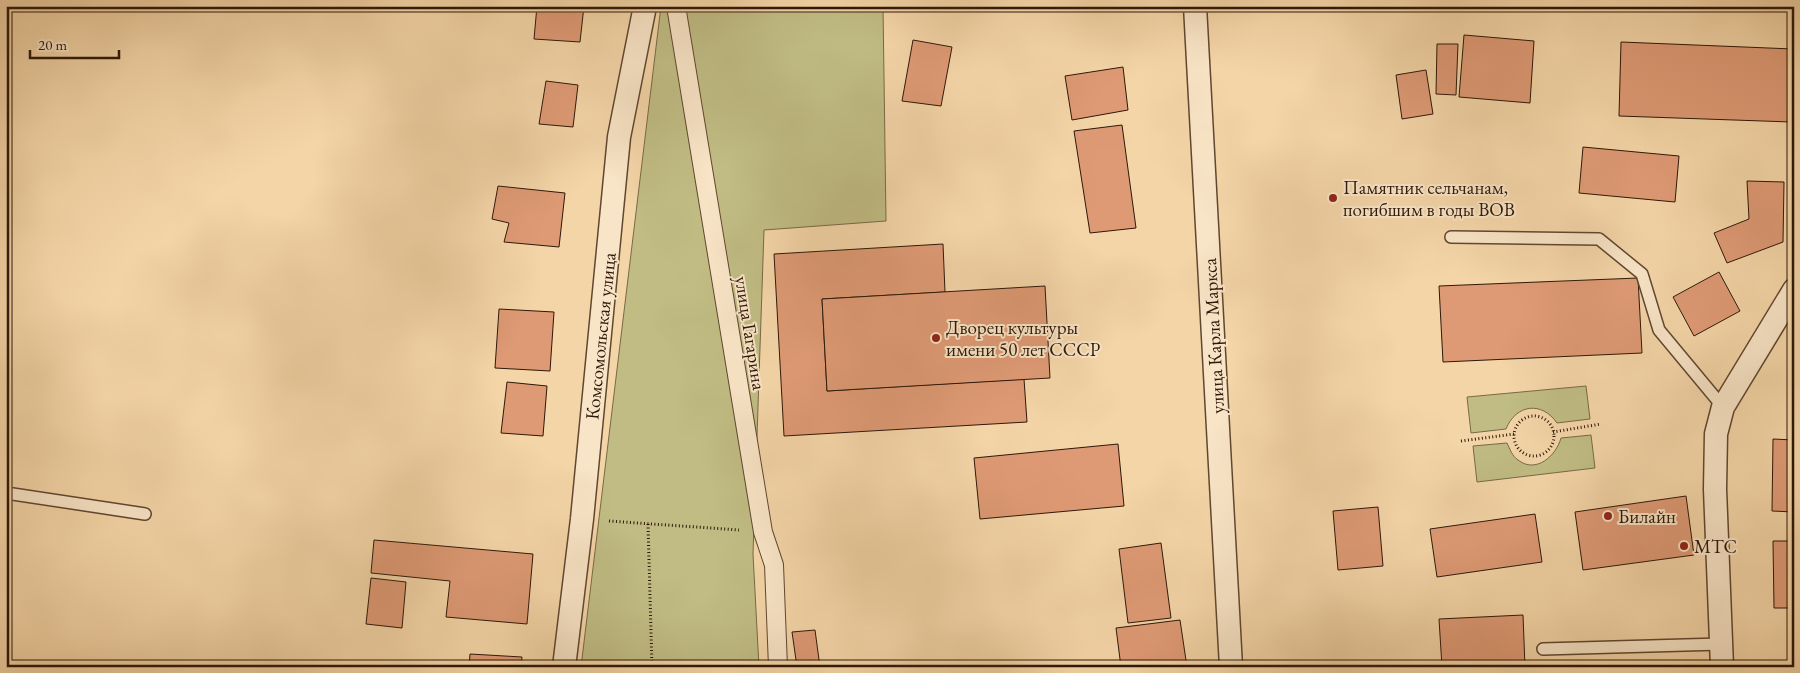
<svg xmlns="http://www.w3.org/2000/svg" width="1800" height="673" font-family="'EB Garamond',serif">
	<rect width="100%" height="100%" fill="#f4d5a7"/>
	<filter id="stains"><feTurbulence type="fractalNoise" baseFrequency=".004" numOctaves="4"/><feColorMatrix values="0 0 0 0 .2 0 0 0 0 .09 0 0 0 0 .02 0 0 0 .5 -.17"/></filter>
	<radialGradient id="worn" r=".72"><stop offset=".6" stop-color="#630" stop-opacity="0"/><stop offset="1" stop-color="#630" stop-opacity=".3"/></radialGradient>
	<g fill="#c0bc84" stroke="#776a46">
		<path d="M661,6H883L886,221L764,230L753,554L759,667H581Z"/>
		<path d="M1586,386L1590,419L1557,423C1542,401 1516,404 1506,429L1471,433L1467,397Z"/>
		<path d="M1591,435L1595,468L1477,482L1473,446L1507,443C1510,449 1512,456 1518,460C1536,474 1556,456 1561,438Z"/>
	</g>
	<g fill="#de9a75" stroke="#2e1809">
		<path d="M537,6H584L580,42L534,39Z"/>
		<path d="M1464,35L1534,41L1530,103L1459,97Z"/>
		<path d="M913,40L952,47L941,106L902,101Z"/>
		<path d="M1621,42L1793,49L1791,122L1619,116Z"/>
		<path d="M1437,44H1458L1456,95L1436,94Z"/>
		<path d="M1123,67L1128,110L1072,120L1065,76Z"/>
		<path d="M1426,70L1433,114L1402,119L1396,75Z"/>
		<path d="M546,81L578,85L573,127L539,124Z"/>
		<path d="M1122,125L1136,228L1090,233L1074,131Z"/>
		<path d="M1583,147L1679,156L1675,202L1579,193Z"/>
		<path d="M1747,181L1784,182L1783,242L1727,263L1714,233L1749,219Z"/>
		<path d="M498,186L565,193L559,247L504,242L509,223L492,219Z"/>
		<path d="M943,244L945,292L822,299L827,391L1024,379L1027,422L784,436L774,254Z"/>
		<path d="M1719,272L1740,311L1694,336L1673,297Z"/>
		<path d="M1638,278L1642,353L1443,362L1439,286Z"/>
		<path d="M1045,286L1050,378L827,391L822,299Z"/>
		<path d="M499,309L554,312L550,371L495,368Z"/>
		<path d="M507,382L547,386L543,436L501,433Z"/>
		<path d="M1773,439L1794,440V512L1772,511Z"/>
		<path d="M1118,444L1124,506L980,519L974,458Z"/>
		<path d="M1686,496L1694,555L1583,570L1575,512Z"/>
		<path d="M1378,507L1383,566L1338,570L1333,511Z"/>
		<path d="M1535,514L1542,562L1437,577L1430,529Z"/>
		<path d="M374,540L533,554L527,624L446,617L450,581L371,573Z"/>
		<path d="M1773,541H1794V608H1774Z"/>
		<path d="M1161,543L1171,618L1128,623L1119,549Z"/>
		<path d="M371,578L406,582L402,628L366,624Z"/>
		<path d="M1523,615L1525,667H1442L1439,619Z"/>
		<path d="M1180,620L1187,667H1121L1116,628Z"/>
		<path d="M815,630L820,667H797L792,632Z"/>
		<path d="M470,654L522,657L521,667H469Z"/>
	</g>
	<g fill="none" stroke-linecap="round" stroke-linejoin="round">
		<defs>
			<g id="service">
				<path d="M1451,237L1599,239L1642,274L1659,330L1723,407"/>
				<path d="M6,493L145,514"/>
				<path d="M1543,649L1721,644"/>
			</g>
			<path id="pedestrian" d="M676,6L763,532L774,565L778,667"/>
			<g id="minor">
				<path d="M1195,6L1231,667"/>
				<path d="M564,667L582,519L619,137L645,6"/>
				<path d="M1722,667L1715,489L1716,434L1723,407L1794,290"/>
			</g>
		</defs>
		<use href="#service" stroke="#604730" stroke-width="14"/>
		<use href="#pedestrian" stroke="#604730" stroke-width="20"/>
		<use href="#minor" stroke="#604730" stroke-width="25"/>
		<g stroke="#2e1809" stroke-width="3" stroke-dasharray="1 2.5" stroke-linecap="butt">
			<circle cx="1534" cy="436" r="20"/>
			<path d="M1553,432L1601,424"/>
			<path d="M1461,441L1514,434"/>
			<path d="M609,521L739,530"/>
			<path d="M648,524L652,667"/>
		</g>
		<use href="#service" stroke="#f8e4c6" stroke-width="11"/>
		<use href="#pedestrian" stroke="#f8e4c6" stroke-width="18"/>
		<use href="#minor" stroke="#f8e4c6" stroke-width="22"/>
	</g>
	<g fill="#8f2418" stroke="#f8e4c6" stroke-width="2">
		<circle cx="1333" cy="198" r="5"/>
		<circle cx="936" cy="338" r="5"/>
		<circle cx="1608" cy="516" r="5"/>
		<circle cx="1684" cy="546" r="5"/>
	</g>
	<g text-anchor="middle" stroke-width="4" stroke-linejoin="round" paint-order="stroke">
		<g font-size="19" fill="#2e1809" stroke="#f8e4c6" text-anchor="start">
			<text x="1343" y="194">Памятник сельчанам,<tspan x="1343" dy="22">погибшим в годы ВОВ</tspan></text>
			<text x="946" y="334">Дворец культуры<tspan x="946" dy="22">имени 50 лет СССР</tspan></text>
			<text x="1618" y="523">Билайн</text>
			<text x="1694" y="553">МТС</text>
		</g>
		<g font-size="19" fill="#2e1809" stroke="#f8e4c6">
			<text transform="translate(751 333) rotate(81)" y="7">улица Гагарина</text>
			<text transform="translate(600 336) rotate(-84)" y="7">Комсомольская улица</text>
			<text transform="translate(1213 336) rotate(-93)" y="7">улица Карла Маркса</text>
		</g>
	</g>
	<rect width="1800" height="673" fill="none" stroke="#f4d5a7" stroke-width="25"/>
	<rect x="8" y="8" width="1785" height="658" fill="none" stroke="#2e1809" stroke-width="2.5"/>
	<rect x="12" y="12" width="1775" height="648" fill="none" stroke="#2e1809"/>
	<path d="M30 50v8h89v-8" fill="none" stroke="#2e1809" stroke-width="2.5"/>
	<text x="38" y="50" font-size="15" fill="#2e1809" stroke="#f8e4c6" stroke-width="4" paint-order="stroke">20 m</text>
	<rect width="100%" height="100%" filter="url(#stains)"/>
	<rect width="100%" height="100%" fill="url(#worn)"/>
</svg>
